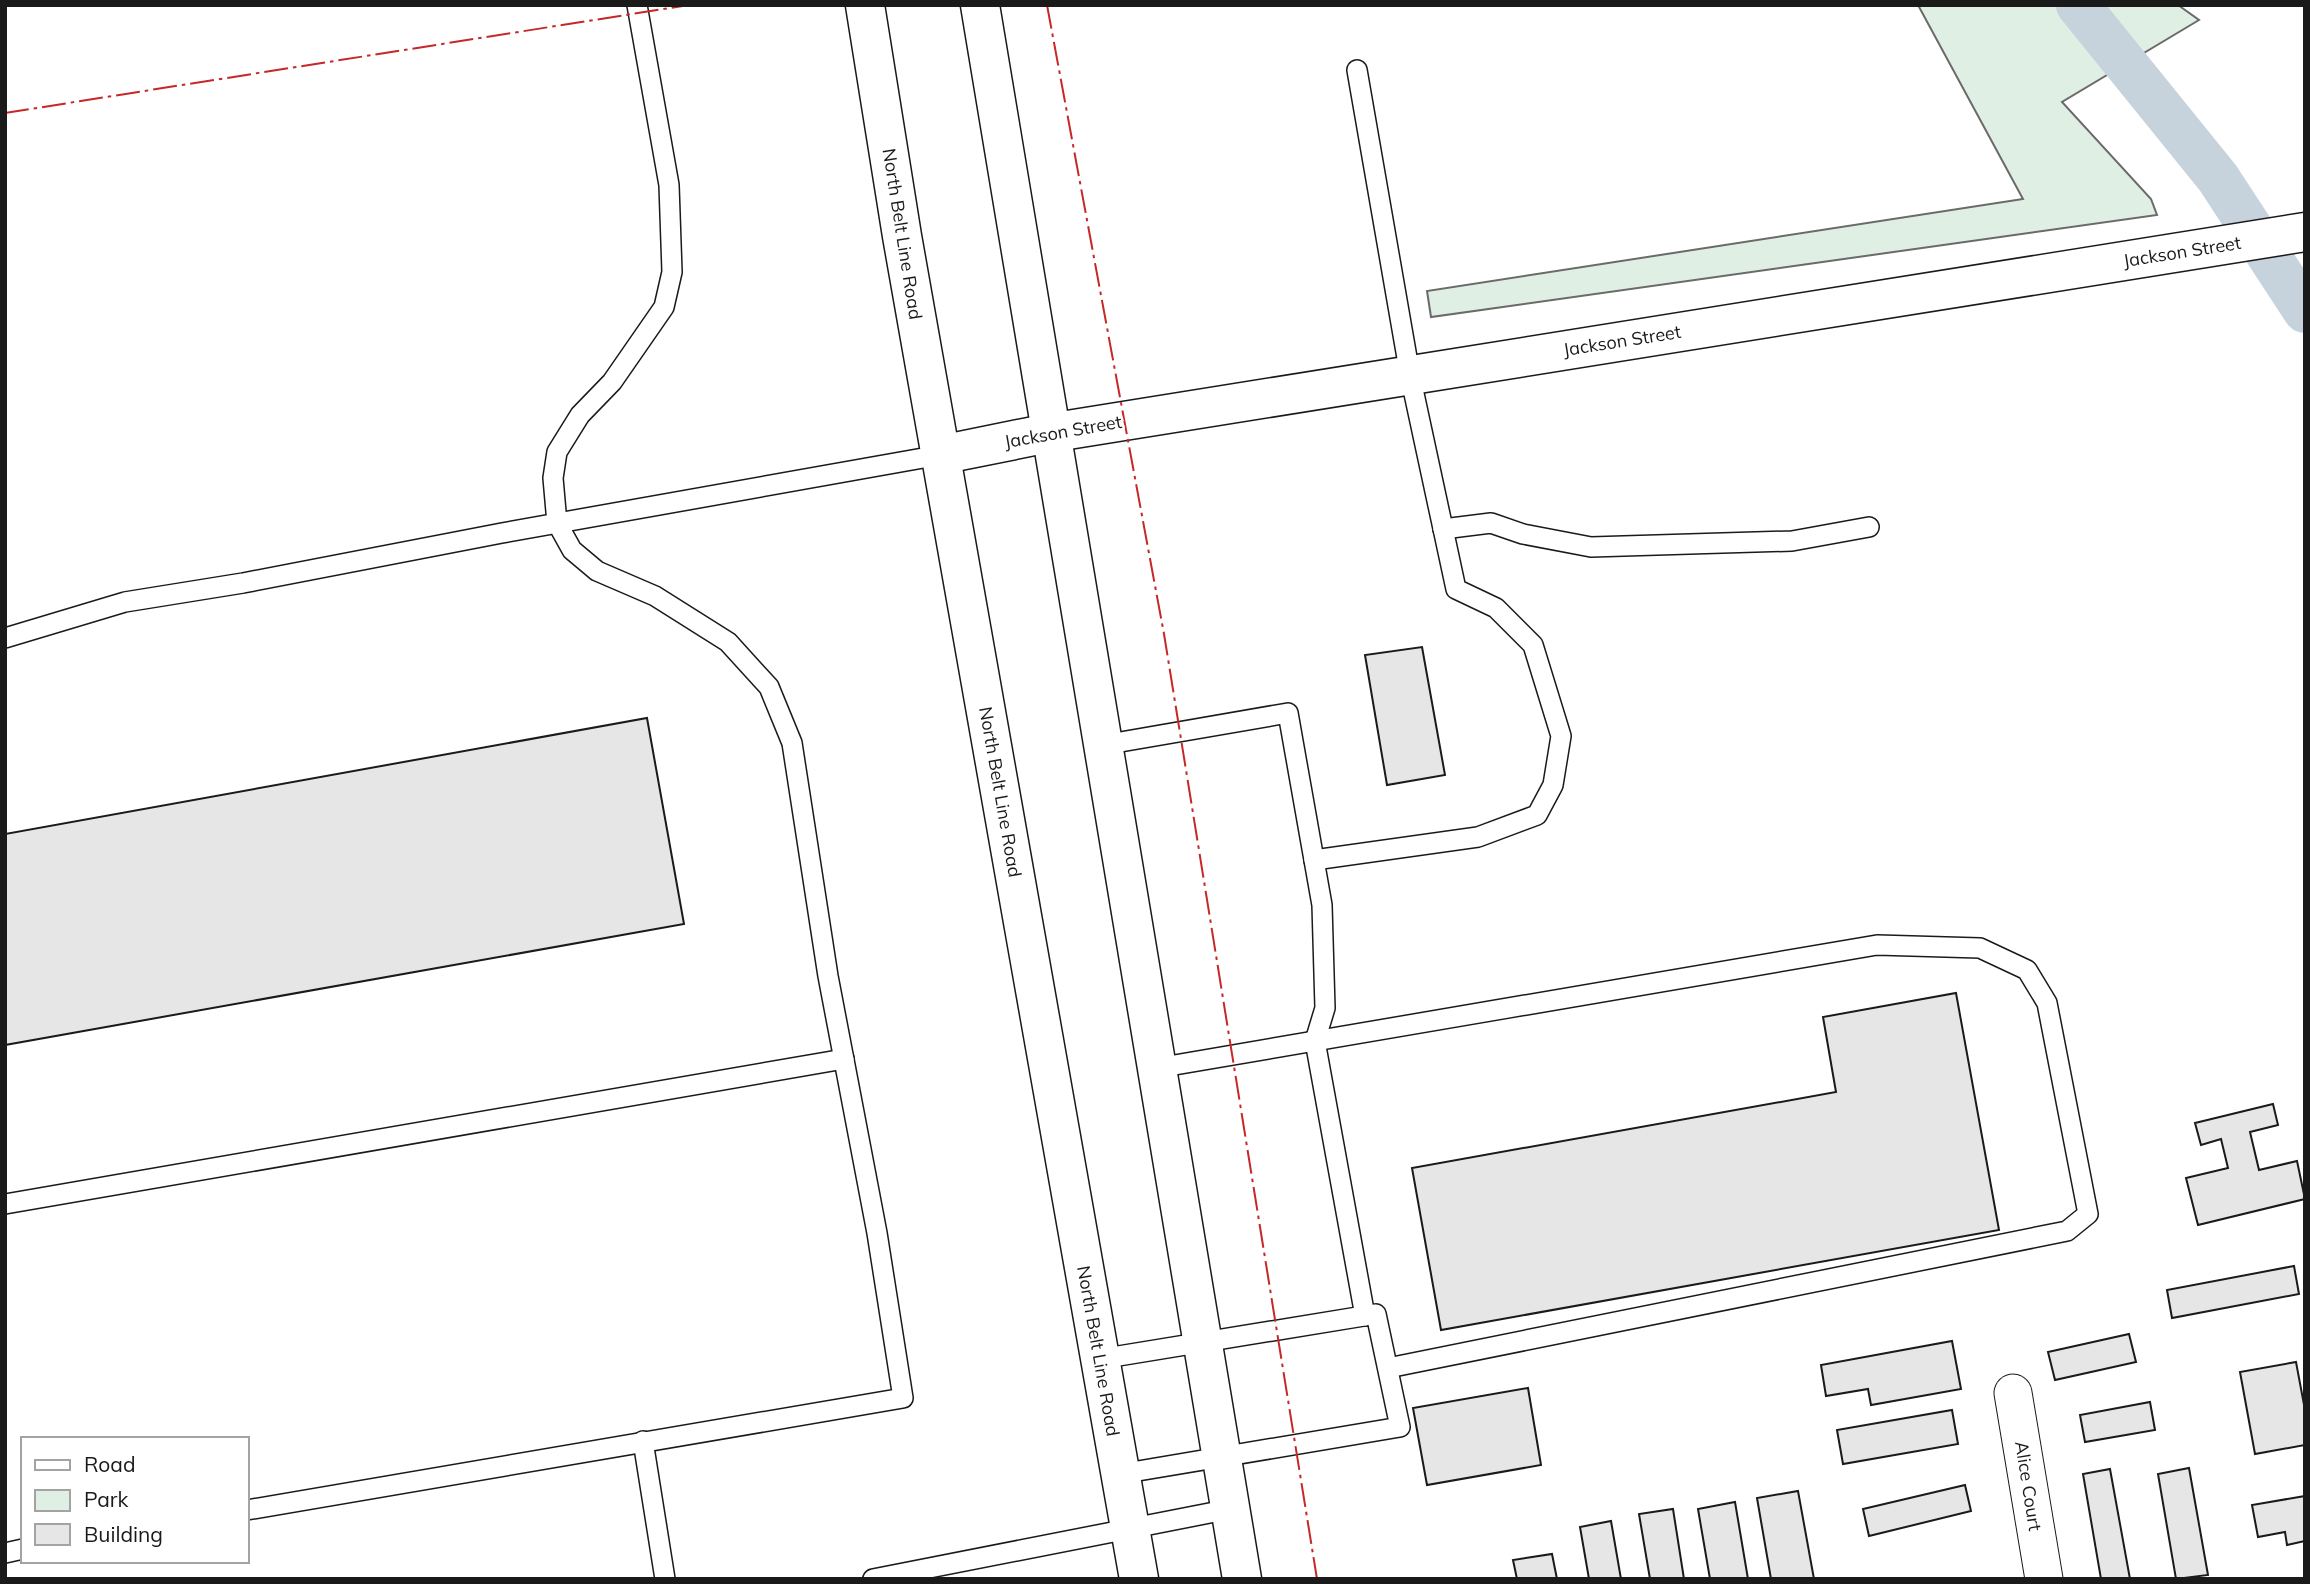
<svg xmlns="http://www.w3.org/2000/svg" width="2310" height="1584" font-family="Mulish,sans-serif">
	<rect width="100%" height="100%" fill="#fff"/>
	<path fill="#e0efe3" stroke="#6a6a6a" stroke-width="2" d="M1918,5H2178L2199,20L2062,102L2151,199L2157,215L1431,317L1427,291L2023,199Z"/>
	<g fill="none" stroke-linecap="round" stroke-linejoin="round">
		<path stroke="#c6d2dc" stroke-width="44" d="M2078,5L2218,178L2305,311"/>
	</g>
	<g fill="#e6e6e6" stroke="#1a1a1a" stroke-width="2">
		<path d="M1422,647L1445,775L1387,785L1365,655Z"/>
		<path d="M647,718L684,924L5,1045V834Z"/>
		<path d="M1956,993L1999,1230L1441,1330L1412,1168L1836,1092L1823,1017Z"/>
		<path d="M2273,1104L2278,1125L2250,1132L2259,1170L2297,1161L2305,1199L2198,1225L2186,1178L2228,1168L2221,1139L2201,1145L2195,1123Z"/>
		<path d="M2294,1266L2299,1294L2172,1318L2167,1290Z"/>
		<path d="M2129,1334L2136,1362L2055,1380L2048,1352Z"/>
		<path d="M1952,1341L1961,1389L1871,1405L1868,1389L1826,1396L1821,1365Z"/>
		<path d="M2296,1362L2305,1410V1445L2255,1454L2240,1372Z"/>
		<path d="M1528,1388L1541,1465L1427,1485L1413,1408Z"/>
		<path d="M2150,1402L2155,1430L2085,1442L2080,1415Z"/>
		<path d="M1952,1410L1958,1444L1843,1464L1837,1430Z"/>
		<path d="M2189,1468L2208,1575L2176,1579L2158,1474Z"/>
		<path d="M2110,1469L2130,1579H2101L2083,1474Z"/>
		<path d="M1965,1485L1971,1511L1869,1536L1863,1509Z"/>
		<path d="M1798,1491L1814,1579H1771L1757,1498Z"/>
		<path d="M2305,1496V1541L2287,1545L2285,1532L2258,1537L2252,1505Z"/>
		<path d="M1735,1502L1748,1579H1710L1698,1509Z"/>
		<path d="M1673,1509L1684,1579H1650L1639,1514Z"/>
		<path d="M1611,1521L1621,1579H1589L1580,1527Z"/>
		<path d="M1552,1554L1557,1579H1517L1513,1560Z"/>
	</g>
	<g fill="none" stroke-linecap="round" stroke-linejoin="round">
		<defs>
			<g id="lane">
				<path d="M1443,529L1491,523L1523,534L1591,547L1792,541L1869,527"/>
				<path d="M5,638L125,602L243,583L502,533L940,455"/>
				<path d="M1103,745L1288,713L1322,905L1325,1008L1315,1041L1365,1316"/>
				<path d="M1314,860L1478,837L1537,815L1553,785L1561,736L1533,645L1496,608L1456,589L1410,375L1357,70"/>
				<path d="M1157,1068L1877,945L1980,948L2027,970L2047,1003L2088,1214L2067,1231L1388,1368"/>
				<path d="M5,1204L844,1059"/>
				<path d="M1100,1359L1376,1314L1400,1427L1120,1474"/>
				<path d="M643,1441L665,1579"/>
				<path d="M247,1510L903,1398L877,1233L828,976L792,743L769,687L728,642L655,596L597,571L572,550L557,523L553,478L557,452L580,415L612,382L664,307L672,272L669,185L637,5"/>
				<path d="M5,1553L23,1549"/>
				<path d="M873,1579L1230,1509"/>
			</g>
			<path id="street" d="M2013,1393L2044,1579"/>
			<path id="secondary" d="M940,455L1049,433L2305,232"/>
			<g id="primary">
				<path d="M865,5L902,236L1139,1579"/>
				<path d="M980,5L1242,1579"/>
			</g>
		</defs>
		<use href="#lane" stroke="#1a1a1a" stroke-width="22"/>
		<use href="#street" stroke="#1a1a1a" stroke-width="39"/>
		<use href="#secondary" stroke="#1a1a1a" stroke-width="41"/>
		<use href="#primary" stroke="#1a1a1a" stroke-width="41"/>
		<use href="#lane" stroke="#fff" stroke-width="19"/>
		<use href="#street" stroke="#fff" stroke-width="37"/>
		<use href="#secondary" stroke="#fff" stroke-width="38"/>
		<use href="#primary" stroke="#fff" stroke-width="38"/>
		<g stroke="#c62828" stroke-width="2" stroke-dasharray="24 5 3.5 5" stroke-linecap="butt">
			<path d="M1047,5L1164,634L1317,1579"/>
			<path d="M5,113L689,5"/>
		</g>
	</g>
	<g text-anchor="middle" stroke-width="5" stroke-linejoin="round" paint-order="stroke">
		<g font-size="18" fill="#1a1a1a" stroke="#fff">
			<text transform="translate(902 234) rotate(81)" y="6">North Belt Line Road</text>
			<text transform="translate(2182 252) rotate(-9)" y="6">Jackson Street</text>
			<text transform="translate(1622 341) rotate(-9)" y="6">Jackson Street</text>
			<text transform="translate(1063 432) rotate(-10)" y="6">Jackson Street</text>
			<text transform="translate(1000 792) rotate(80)" y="6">North Belt Line Road</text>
			<text transform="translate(1098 1351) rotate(80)" y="6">North Belt Line Road</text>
			<text transform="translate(2028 1486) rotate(81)" y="6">Alice Court</text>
		</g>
	</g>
	<rect width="2310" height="1584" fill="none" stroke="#1a1a1a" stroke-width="14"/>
	<rect x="21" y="1437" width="228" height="126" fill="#ffffff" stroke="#a3a3a3" stroke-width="2"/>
	<rect x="35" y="1460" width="35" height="10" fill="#ffffff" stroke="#a3a3a3" stroke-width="2"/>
	<text x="84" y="1472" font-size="21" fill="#1a1a1a">Road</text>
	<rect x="35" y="1490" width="35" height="21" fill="#e0efe3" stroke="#a3a3a3" stroke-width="2"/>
	<text x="84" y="1507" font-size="21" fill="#1a1a1a">Park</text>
	<rect x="35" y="1524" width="35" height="21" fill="#e6e6e6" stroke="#a3a3a3" stroke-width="2"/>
	<text x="84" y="1542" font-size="21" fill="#1a1a1a">Building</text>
</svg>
